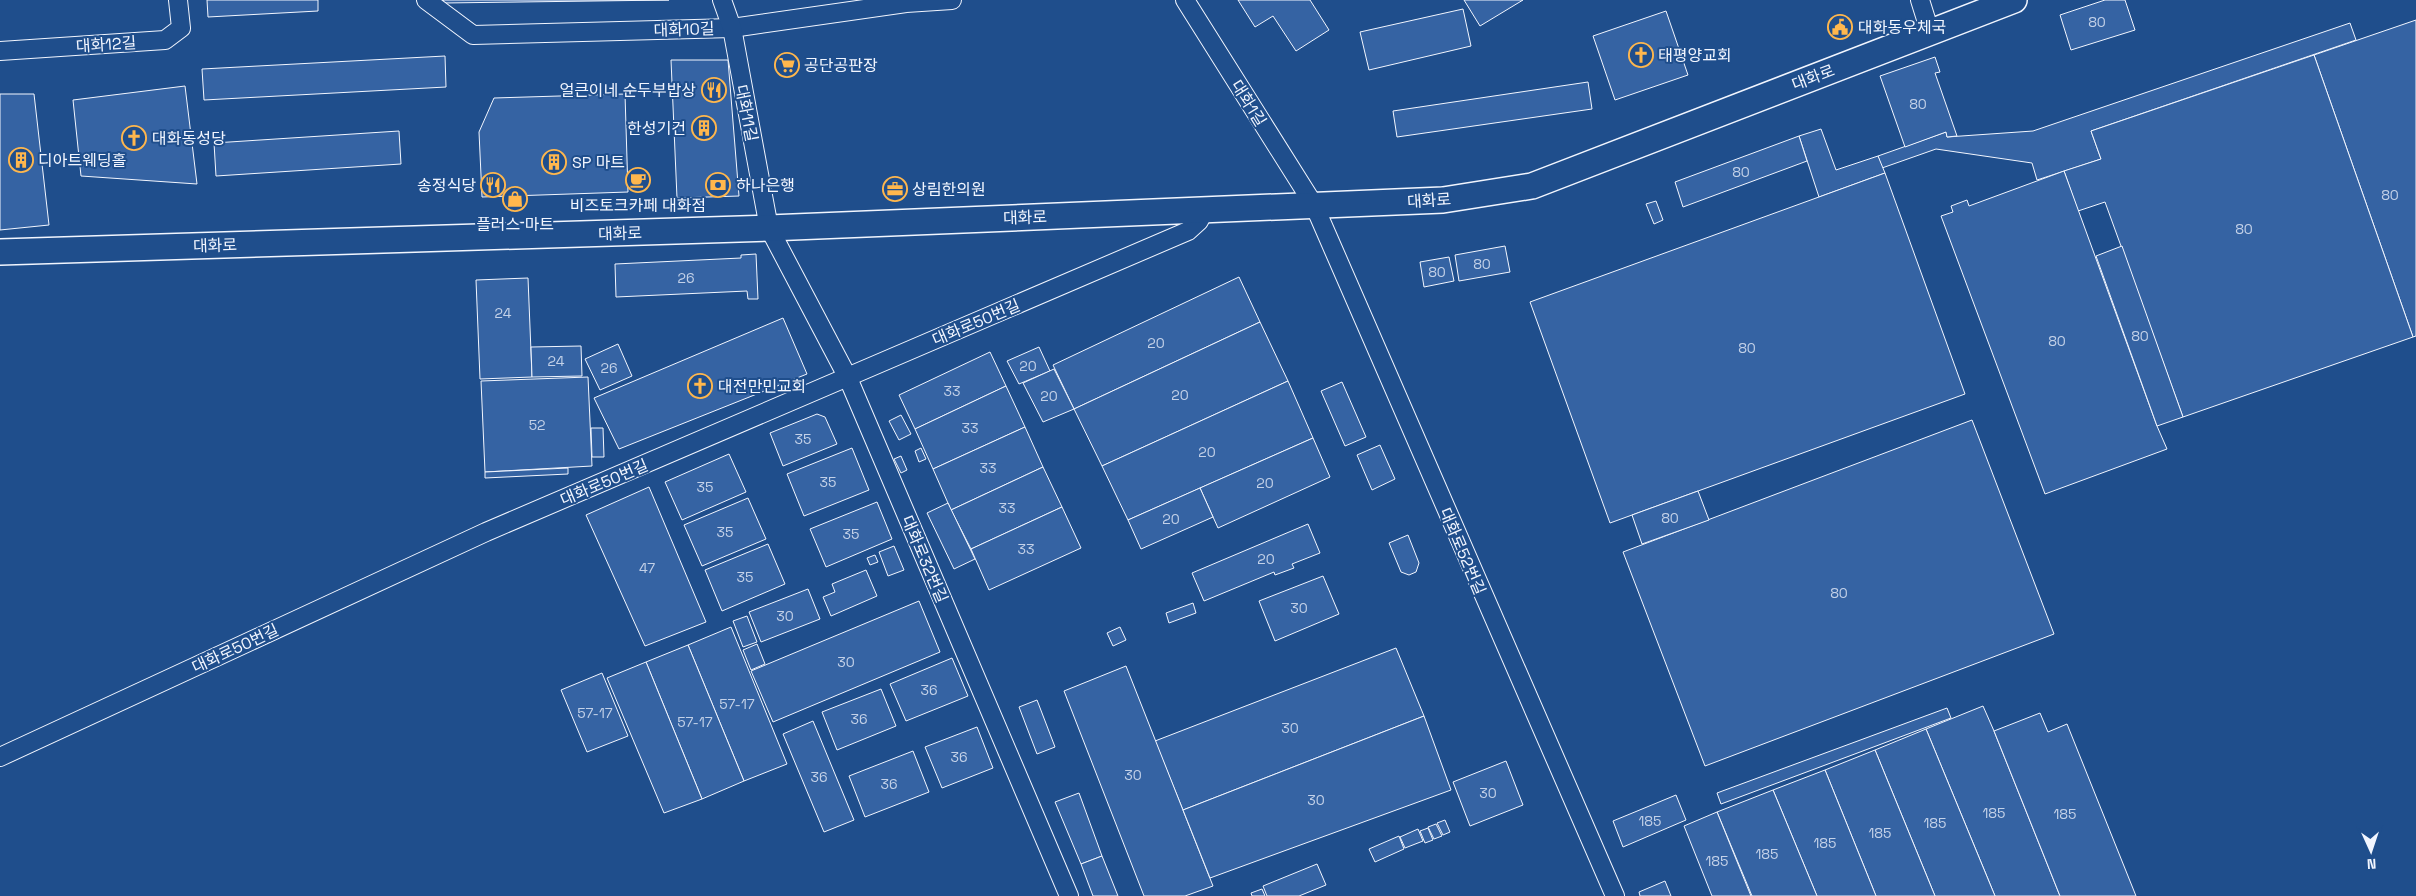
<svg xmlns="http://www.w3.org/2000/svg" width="2416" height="896" font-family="'Space Grotesk','Noto Sans KR',sans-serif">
	<rect width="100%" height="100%" fill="#1f4e8c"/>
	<g fill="#3563a3" stroke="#f2f6ff">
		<path d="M207,0H318V11L208,17Z"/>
		<path d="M443,0H669L444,3Z"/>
		<path d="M1238,0H1310L1329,30L1296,51L1273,16L1255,27Z"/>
		<path d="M1464,0H1523L1480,26Z"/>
		<path d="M2105,0H2125L2135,30L2071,50L2060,15Z"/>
		<path d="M1463,9L1471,46L1369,70L1360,32Z"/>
		<path d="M1666,11L1688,75L1615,100L1593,36Z"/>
		<path d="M2416,20V336L2413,337L2314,55Z"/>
		<path d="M2350,23L2356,40L2091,131L2101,159L2037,180L2032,163L1936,149L1882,168L1878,156L1946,132L1947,137L2033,131Z"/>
		<path d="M2314,55L2413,337L2183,417L2105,202L2078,211L2064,171L2101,159L2091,131Z"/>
		<path d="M445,56L446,87L204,100L202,69Z"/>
		<path d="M1935,57L1940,72L1935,73L1957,136L1947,137L1946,132L1905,147L1880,76Z"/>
		<path d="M671,60H728L739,196L677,198Z"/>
		<path d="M1588,82L1592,109L1397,137L1393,111Z"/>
		<path d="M185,86L197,184L81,176L73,100Z"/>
		<path d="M0,94H34L49,225L0,230Z"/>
		<path d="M625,94L628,192L482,197L479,132L494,98Z"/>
		<path d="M1821,129L1836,170L1878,156L1885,173L1819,197L1799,136Z"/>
		<path d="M399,131L401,164L216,176L214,143Z"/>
		<path d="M1799,136L1807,161L1683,207L1675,182Z"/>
		<path d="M2064,171L2157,426L2167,449L2045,494L1941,216L1953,212L1951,206L1967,200L1969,206Z"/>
		<path d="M1885,173L1965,394L1610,523L1530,302Z"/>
		<path d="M1656,201L1663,220L1654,224L1646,204Z"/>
		<path d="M1505,246L1510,272L1459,281L1455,255Z"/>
		<path d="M2122,246L2183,417L2157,426L2096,256Z"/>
		<path d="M756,254L758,299H748L747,291L616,297L615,264L741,258V255Z"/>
		<path d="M1449,257L1454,281L1424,287L1420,262Z"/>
		<path d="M1239,277L1260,322L1074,409L1053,365Z"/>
		<path d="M528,278L532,377L480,379L476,280Z"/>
		<path d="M783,318L807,374L619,449L594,398Z"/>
		<path d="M1260,322L1288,381L1102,466L1074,409Z"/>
		<path d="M618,344L632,376L600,390L585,359Z"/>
		<path d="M581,346L582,376L532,377L531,347Z"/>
		<path d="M1039,347L1050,371L1019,384L1007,361Z"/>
		<path d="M990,352L1006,386L915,429L899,395Z"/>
		<path d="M1054,369L1074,409L1043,422L1023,383Z"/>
		<path d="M588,377L592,466L485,472L481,381Z"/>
		<path d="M1288,381L1313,438L1128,520L1102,466Z"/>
		<path d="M1342,382L1366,437L1345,446L1321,391Z"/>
		<path d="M1006,386L1025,427L933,469L915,429Z"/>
		<path d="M817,414L825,417L837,444L783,466L770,433Z"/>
		<path d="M901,415L911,434L899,440L889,421Z"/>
		<path d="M1972,420L2054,634L1705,766L1623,552Z"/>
		<path d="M1025,427L1043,467L951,510L933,469Z"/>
		<path d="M591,428H603L604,457H592Z"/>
		<path d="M1313,438L1330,477L1218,528L1200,488Z"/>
		<path d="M1380,445L1395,479L1372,490L1357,455Z"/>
		<path d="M852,448L869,490L804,516L787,474Z"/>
		<path d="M921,448L926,459L919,462L915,451Z"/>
		<path d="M729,454L746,492L682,520L665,482Z"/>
		<path d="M901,456L907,470L901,473L894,459Z"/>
		<path d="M1043,467L1062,507L971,549L951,510Z"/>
		<path d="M568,468V474L485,478V472Z"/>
		<path d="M649,487L706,622L645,646L586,515Z"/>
		<path d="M1200,488L1213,517L1141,549L1128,520Z"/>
		<path d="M1698,491L1709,520L1642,544L1632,515Z"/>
		<path d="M748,498L766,539L702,566L684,525Z"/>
		<path d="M877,502L892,539L826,567L810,529Z"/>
		<path d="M948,503L975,559L954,569L927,513Z"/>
		<path d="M1062,507L1081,548L989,590L971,549Z"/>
		<path d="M1308,524L1320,553L1292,564L1294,568L1275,575L1274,572L1204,601L1192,573Z"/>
		<path d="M1408,535L1419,563L1416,572L1409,575L1401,572L1389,543Z"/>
		<path d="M768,544L785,584L722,611L705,570Z"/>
		<path d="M894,546L904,570L888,576L879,552Z"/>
		<path d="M875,555L878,562L870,565L867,558Z"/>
		<path d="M866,570L877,596L831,616L823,597L835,592L832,584Z"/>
		<path d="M1323,576L1339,614L1275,641L1259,601Z"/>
		<path d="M808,589L820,619L761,642L749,612Z"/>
		<path d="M919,601L940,652L773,722L751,671Z"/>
		<path d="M1193,603L1196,613L1169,623L1166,613Z"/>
		<path d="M747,616L757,642L743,647L733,621Z"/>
		<path d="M731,627L787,764L744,781L688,645Z"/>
		<path d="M1120,627L1126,640L1113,646L1107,633Z"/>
		<path d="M757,644L765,664L751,670L743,650Z"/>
		<path d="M688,645L744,781L702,799L646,662Z"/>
		<path d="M1396,648L1424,716L1183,810L1155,741Z"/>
		<path d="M952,658L968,696L906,721L890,684Z"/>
		<path d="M646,662L702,799L664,813L607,678Z"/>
		<path d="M1126,666L1213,886L1185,896H1144L1064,691Z"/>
		<path d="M602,673L628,736L587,752L561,690Z"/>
		<path d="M881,689L896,726L837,750L822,712Z"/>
		<path d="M1037,700L1055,747L1037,754L1019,707Z"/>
		<path d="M1983,706L1994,731L2060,896H1995L1926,729Z"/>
		<path d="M1947,708L1951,718L1721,804L1717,793Z"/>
		<path d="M2040,713L2048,732L2067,724L2136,896H2060L1994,731Z"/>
		<path d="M1424,716L1451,790L1210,878L1183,810Z"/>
		<path d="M813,721L854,820L824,832L783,734Z"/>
		<path d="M977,727L993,768L942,788L925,747Z"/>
		<path d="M1926,729L1995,896H1935L1875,750Z"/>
		<path d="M1875,750L1935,896H1876L1825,770Z"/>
		<path d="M913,751L929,792L865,817L849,776Z"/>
		<path d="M1506,761L1523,805L1470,826L1453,782Z"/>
		<path d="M1825,770L1876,896H1817L1773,790Z"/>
		<path d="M1773,790L1817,896H1752L1717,812Z"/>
		<path d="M1079,793L1102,856L1081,864L1055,802Z"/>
		<path d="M1676,795L1686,820L1623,847L1613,821Z"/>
		<path d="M1717,812L1751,896H1712L1684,826Z"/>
		<path d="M1445,820L1450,832L1443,835L1437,823Z"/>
		<path d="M1436,824L1442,836L1434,839L1428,827Z"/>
		<path d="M1428,828L1433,840L1425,843L1420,831Z"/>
		<path d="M1418,829L1423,841L1405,848L1400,837Z"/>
		<path d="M1399,836L1404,849L1375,862L1369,849Z"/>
		<path d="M1102,856L1118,896H1093L1081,864Z"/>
		<path d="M1317,864L1326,885L1299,896H1267L1263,886Z"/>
		<path d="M1665,881L1671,896H1640L1639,892Z"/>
		<path d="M1262,889L1265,896H1252L1251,893Z"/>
	</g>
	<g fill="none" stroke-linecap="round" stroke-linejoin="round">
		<defs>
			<g id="minor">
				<path d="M426,0L473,35L732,28L906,3L952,0"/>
				<path d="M722,0L732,28L769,228L848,378L1069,896"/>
				<path d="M1185,0L1314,205L1615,896"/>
				<path d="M1920,0L1930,32"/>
				<path d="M0,51L165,40L181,28L178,0"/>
				<path d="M0,757L486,532L1188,231L1199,221L1205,210"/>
			</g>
			<path id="secondary" d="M0,252L769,228L1443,200L1532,186L2014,0"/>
		</defs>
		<use href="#minor" stroke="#f2f6ff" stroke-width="20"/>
		<use href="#secondary" stroke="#f2f6ff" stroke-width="28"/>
		<use href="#minor" stroke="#1f4e8c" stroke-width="18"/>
		<use href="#secondary" stroke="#1f4e8c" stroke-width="25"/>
	</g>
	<defs>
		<symbol id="civic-ring" viewBox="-11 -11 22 22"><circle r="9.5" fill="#1f4e8c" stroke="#ffb74d" stroke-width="1.5"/><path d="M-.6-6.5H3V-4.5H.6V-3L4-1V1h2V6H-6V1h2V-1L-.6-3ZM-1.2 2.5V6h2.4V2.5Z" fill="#ffb74d"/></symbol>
		<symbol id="church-ring" viewBox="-11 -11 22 22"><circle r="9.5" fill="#1f4e8c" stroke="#ffb74d" stroke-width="1.5"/><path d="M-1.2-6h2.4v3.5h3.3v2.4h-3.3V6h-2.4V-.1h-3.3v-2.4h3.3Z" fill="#ffb74d"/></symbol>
		<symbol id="supermarket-ring" viewBox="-11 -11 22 22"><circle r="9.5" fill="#1f4e8c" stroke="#ffb74d" stroke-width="1.5"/><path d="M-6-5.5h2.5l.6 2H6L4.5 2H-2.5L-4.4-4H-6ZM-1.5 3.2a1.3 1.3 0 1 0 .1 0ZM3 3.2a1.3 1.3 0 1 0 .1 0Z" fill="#ffb74d"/></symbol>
		<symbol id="restaurant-ring" viewBox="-11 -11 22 22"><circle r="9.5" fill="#1f4e8c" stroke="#ffb74d" stroke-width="1.5"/><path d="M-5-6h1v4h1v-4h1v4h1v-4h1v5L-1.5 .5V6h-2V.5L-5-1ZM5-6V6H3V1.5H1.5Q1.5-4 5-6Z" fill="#ffb74d"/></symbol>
		<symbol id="building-ring" viewBox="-11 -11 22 22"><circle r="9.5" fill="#1f4e8c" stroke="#ffb74d" stroke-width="1.5"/><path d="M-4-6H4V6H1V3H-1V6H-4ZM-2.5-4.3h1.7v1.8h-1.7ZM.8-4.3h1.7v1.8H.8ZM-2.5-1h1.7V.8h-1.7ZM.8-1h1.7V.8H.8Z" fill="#ffb74d"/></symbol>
		<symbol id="cafe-ring" viewBox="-11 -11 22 22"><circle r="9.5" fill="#1f4e8c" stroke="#ffb74d" stroke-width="1.5"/><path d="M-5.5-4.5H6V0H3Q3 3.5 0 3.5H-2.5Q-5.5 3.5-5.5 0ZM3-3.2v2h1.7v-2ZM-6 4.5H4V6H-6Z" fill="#ffb74d"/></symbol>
		<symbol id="bank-ring" viewBox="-11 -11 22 22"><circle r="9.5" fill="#1f4e8c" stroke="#ffb74d" stroke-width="1.5"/><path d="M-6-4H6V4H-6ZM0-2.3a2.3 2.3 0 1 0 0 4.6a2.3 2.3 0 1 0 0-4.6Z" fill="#ffb74d"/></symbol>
		<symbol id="office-ring" viewBox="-11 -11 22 22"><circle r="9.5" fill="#1f4e8c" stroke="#ffb74d" stroke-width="1.5"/><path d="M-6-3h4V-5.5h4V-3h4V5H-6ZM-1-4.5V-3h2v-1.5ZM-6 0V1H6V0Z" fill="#ffb74d"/></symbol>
		<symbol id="shop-ring" viewBox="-11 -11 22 22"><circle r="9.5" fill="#1f4e8c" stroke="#ffb74d" stroke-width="1.5"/><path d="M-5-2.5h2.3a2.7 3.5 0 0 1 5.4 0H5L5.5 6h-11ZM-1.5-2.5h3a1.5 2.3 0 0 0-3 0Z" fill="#ffb74d"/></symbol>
	</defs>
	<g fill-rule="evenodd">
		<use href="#civic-ring" x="1826" y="13" width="28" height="28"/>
		<use href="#church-ring" x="1627" y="41" width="28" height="28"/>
		<use href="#supermarket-ring" x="773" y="51" width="28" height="28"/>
		<use href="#restaurant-ring" x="700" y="76" width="28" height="28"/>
		<use href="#building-ring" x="690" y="114" width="28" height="28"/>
		<use href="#church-ring" x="120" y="124" width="28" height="28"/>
		<use href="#building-ring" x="7" y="146" width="28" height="28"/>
		<use href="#building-ring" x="540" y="148" width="28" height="28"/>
		<use href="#cafe-ring" x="624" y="166" width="28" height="28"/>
		<use href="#restaurant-ring" x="479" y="171" width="28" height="28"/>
		<use href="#bank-ring" x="704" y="171" width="28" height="28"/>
		<use href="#office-ring" x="881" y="175" width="28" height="28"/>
		<use href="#shop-ring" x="501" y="185" width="28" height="28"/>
		<use href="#church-ring" x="686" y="372" width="28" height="28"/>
	</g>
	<g text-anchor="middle" stroke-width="4" stroke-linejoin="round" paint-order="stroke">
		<g font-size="14" fill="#c3d1e8">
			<text x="2097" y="27">80</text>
			<text x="1918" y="109">80</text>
			<text x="1741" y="177">80</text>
			<text x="2390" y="200">80</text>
			<text x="2244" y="234">80</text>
			<text x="1482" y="269">80</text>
			<text x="1437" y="277">80</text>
			<text x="686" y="283">26</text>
			<text x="503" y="318">24</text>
			<text x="2140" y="341">80</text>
			<text x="2057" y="346">80</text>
			<text x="1156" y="348">20</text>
			<text x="1747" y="353">80</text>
			<text x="556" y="366">24</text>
			<text x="1028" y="371">20</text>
			<text x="609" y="373">26</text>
			<text x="952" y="396">33</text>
			<text x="1180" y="400">20</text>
			<text x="1049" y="401">20</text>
			<text x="537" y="430">52</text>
			<text x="970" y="433">33</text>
			<text x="803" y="444">35</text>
			<text x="1207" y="457">20</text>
			<text x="988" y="473">33</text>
			<text x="828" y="487">35</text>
			<text x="1265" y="488">20</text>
			<text x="705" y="492">35</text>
			<text x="1007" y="513">33</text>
			<text x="1670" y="523">80</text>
			<text x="1171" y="524">20</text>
			<text x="725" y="537">35</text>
			<text x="851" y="539">35</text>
			<text x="1026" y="554">33</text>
			<text x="1266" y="564">20</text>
			<text x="647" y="573">47</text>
			<text x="745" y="582">35</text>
			<text x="1839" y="598">80</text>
			<text x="1299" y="613">30</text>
			<text x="785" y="621">30</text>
			<text x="846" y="667">30</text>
			<text x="929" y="695">36</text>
			<text x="737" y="709">57-17</text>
			<text x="595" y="718">57-17</text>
			<text x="859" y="724">36</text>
			<text x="695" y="727">57-17</text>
			<text x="1290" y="733">30</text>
			<text x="959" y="762">36</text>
			<text x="1133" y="780">30</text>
			<text x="819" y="782">36</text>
			<text x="889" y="789">36</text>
			<text x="1488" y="798">30</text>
			<text x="1316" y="805">30</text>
			<text x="1994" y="818">185</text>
			<text x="2065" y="819">185</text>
			<text x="1650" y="826">185</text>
			<text x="1935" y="828">185</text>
			<text x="1880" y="838">185</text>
			<text x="1825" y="848">185</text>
			<text x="1767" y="859">185</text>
			<text x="1717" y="866">185</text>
		</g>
		<g font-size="16" fill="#f2f6ff" stroke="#1f4e8c" text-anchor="start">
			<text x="1858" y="33">대화동우체국</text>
			<text x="1658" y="61">태평양교회</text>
			<text x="804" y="71">공단공판장</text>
			<text x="696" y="96" text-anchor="end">얼큰이네 순두부밥상</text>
			<text x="686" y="134" text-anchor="end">한성기건</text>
			<text x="152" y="144">대화동성당</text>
			<text x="38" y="166">디아트웨딩홀</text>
			<text x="572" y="168">SP 마트</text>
			<text x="476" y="191" text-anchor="end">송정식당</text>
			<text x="736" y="191">하나은행</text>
			<text x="912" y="195">상림한의원</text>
			<text x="638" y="211" text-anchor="middle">비즈토크카페 대화점</text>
			<text x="515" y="230" text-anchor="middle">플러스 마트</text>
			<text x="718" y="392">대전만민교회</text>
		</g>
		<g font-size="16" fill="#f2f6ff" stroke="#1f4e8c">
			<text transform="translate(684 29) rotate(-2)" y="6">대화10길</text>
			<text transform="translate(106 44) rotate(-4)" y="6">대화12길</text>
			<text transform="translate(1813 77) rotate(-21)" y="6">대화로</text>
			<text transform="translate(1249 103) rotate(58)" y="6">대화1길</text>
			<text transform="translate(747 113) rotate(79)" y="6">대화11길</text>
			<text transform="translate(1429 200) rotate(-4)" y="6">대화로</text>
			<text transform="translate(1025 217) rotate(-2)" y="6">대화로</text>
			<text transform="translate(620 233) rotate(-2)" y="6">대화로</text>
			<text transform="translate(215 245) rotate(-2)" y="6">대화로</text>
			<text transform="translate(976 322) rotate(-23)" y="6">대화로50번길</text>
			<text transform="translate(604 482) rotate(-23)" y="6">대화로50번길</text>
			<text transform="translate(1463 551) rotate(67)" y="6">대화로52번길</text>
			<text transform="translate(925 559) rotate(67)" y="6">대화로32번길</text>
			<text transform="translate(235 648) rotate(-25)" y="6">대화로50번길</text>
		</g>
	</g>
	<g transform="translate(2371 851) rotate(177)" stroke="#1f4e8c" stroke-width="4" paint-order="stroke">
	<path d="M0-4L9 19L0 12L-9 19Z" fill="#f2f6ff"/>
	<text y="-8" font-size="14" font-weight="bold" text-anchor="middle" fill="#f2f6ff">N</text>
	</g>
</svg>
